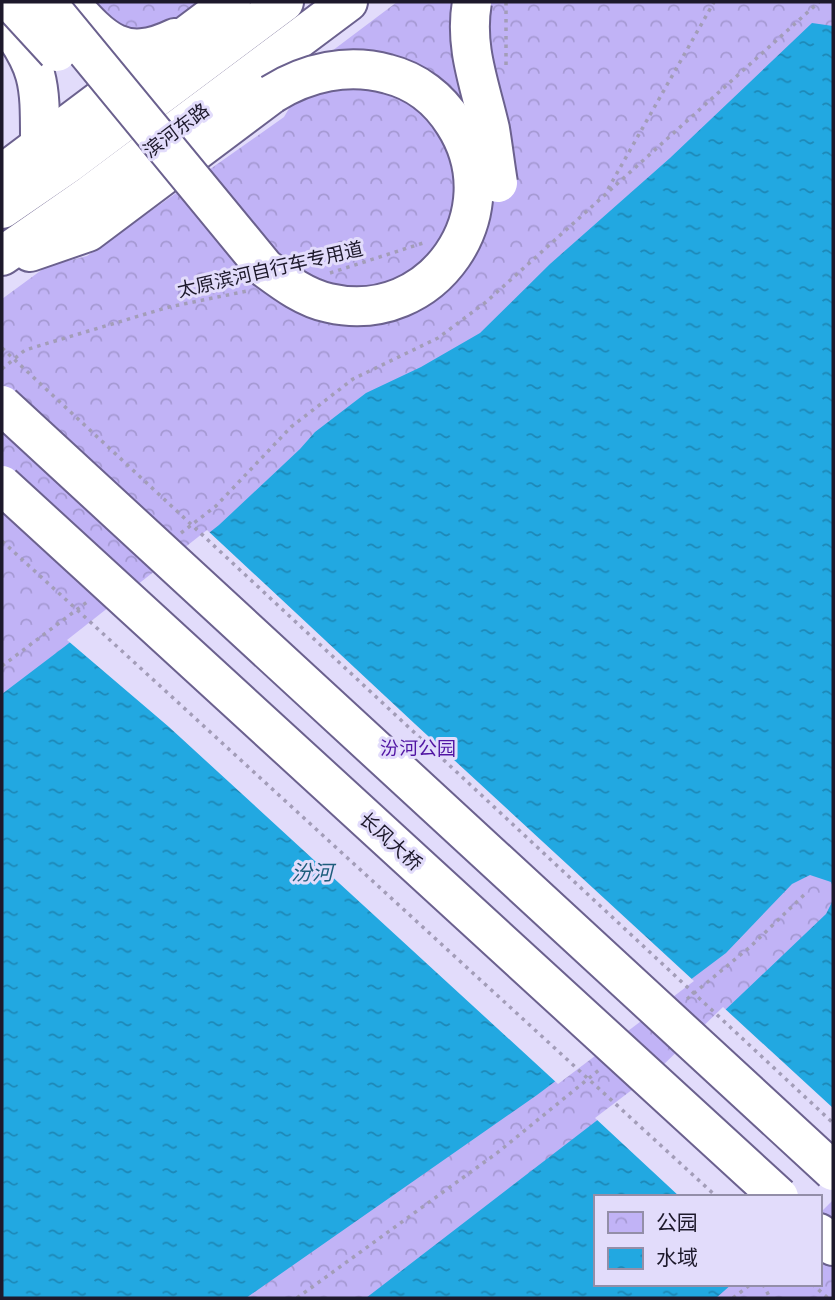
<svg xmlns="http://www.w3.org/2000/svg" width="835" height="1300" font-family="'Varela Round','Noto Sans SC',sans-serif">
	<defs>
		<pattern id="park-crowns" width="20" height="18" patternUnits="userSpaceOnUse" patternTransform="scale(1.75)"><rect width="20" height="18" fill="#c1b3f6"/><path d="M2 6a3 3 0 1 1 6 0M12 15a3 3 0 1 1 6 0" fill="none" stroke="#a599d3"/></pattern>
		<pattern id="water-ripples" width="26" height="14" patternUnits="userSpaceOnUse" patternTransform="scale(1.75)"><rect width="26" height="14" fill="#22a8e1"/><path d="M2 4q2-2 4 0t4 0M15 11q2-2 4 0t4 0" fill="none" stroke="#1d88b7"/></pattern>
	</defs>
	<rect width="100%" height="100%" fill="#e2dcfb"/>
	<g fill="url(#park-crowns)" fill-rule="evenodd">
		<path d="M86,2H219L125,41Z"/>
		<path d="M397,2H833V1298H2V299L47,266L87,256L284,117L316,63ZM595,1197H819V1284H595Z"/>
	</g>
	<g fill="url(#water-ripples)">
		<path d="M812,23L833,26V887L831,882L810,875L792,884L726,953L537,1095L246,1298H2V694L64,647L219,525L300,449L315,432L366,393L421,367L480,333L550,264L670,158Z"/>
		<path d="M833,900V1196L595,1197V1284H732L716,1298H366L660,1072L826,914Z"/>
	</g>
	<g fill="#e2dcfb">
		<path d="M207,530L415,724L694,981L558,1084L169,727L67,640Z"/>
		<path d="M723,1007L833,1108V1200L822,1211H819V1197H680L595,1118L658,1070Z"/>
	</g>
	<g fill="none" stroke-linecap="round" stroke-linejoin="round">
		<defs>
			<g id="trunk">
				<path d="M69,2C103,40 123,63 175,38"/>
				<path d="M2,17C41,67 40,83 40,145"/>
				<path d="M2,174L231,2"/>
				<path d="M2,209L69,163L284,2"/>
				<path d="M30,252L88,232L272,94"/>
				<path d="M2,256L91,194L348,2"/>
				<path d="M819,1233L833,1246"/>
			</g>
		</defs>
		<use href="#trunk" stroke="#6b618e" stroke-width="42"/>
		<g stroke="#a39db8" stroke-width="3.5" stroke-dasharray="3.5 5" stroke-linecap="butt">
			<path d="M506,2V68"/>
			<path d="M608,189L714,2"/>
			<path d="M330,273L423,243"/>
			<path d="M2,369L25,350L169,307L247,291"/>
			<path d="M181,533L216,506L291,427L353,379L438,338L486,302L819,2"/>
			<path d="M2,666L87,602"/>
			<path d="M687,999L750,947L805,894"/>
			<path d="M763,1284L770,1298"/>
			<path d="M812,1284L828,1298"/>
			<path d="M297,1298L497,1153L599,1070"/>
			<path d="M733,1298L751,1284"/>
		</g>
		<use href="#trunk" stroke="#fff" stroke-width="38"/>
		<defs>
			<g id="trunk-bridge">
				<path d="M11,2L57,52"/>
				<path d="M46,2L265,268C284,282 305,298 329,303C433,327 512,212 454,123C439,99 416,81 388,74C348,63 307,72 272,94"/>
				<path d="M472,2C464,47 480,85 490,129C493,147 495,165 498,183"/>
				<path d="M2,405L833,1171"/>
				<path d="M2,485L779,1197"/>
			</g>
		</defs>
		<use href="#trunk-bridge" stroke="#6b618e" stroke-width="42" stroke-linecap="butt"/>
		<g stroke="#a39db8" stroke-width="3.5" stroke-dasharray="3.5 5" stroke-linecap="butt">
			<path d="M2,348L833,1123"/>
			<path d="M2,541L717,1197"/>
		</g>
		<use href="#trunk-bridge" stroke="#fff" stroke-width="38"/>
	</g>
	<g text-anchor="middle" stroke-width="6" stroke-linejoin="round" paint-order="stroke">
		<g font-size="19" fill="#1d192b" stroke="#e2dcfb">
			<text transform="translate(176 130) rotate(-37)" y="7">滨河东路</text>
			<text transform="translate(270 269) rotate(-13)" y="7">太原滨河自行车专用道</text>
			<text transform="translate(391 841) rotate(42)" y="7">长风大桥</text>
		</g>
		<g font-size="19" fill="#5115a3" stroke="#e2dcfb">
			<text x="418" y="755">汾河公园</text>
		</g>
		<g font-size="21" font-style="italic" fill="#1e5d7c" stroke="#e2dcfb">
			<text x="312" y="880">汾河</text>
		</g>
	</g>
	<rect width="835" height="1300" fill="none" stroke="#1d192b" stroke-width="7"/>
	<rect x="594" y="1195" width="228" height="91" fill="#e2dcfb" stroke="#938ea8" stroke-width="2"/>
	<rect x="608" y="1212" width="35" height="21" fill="url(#park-crowns)" stroke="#938ea8" stroke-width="2"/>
	<text x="656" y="1230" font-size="21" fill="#1d192b">公园</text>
	<rect x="608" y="1248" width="35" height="21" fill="url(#water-ripples)" stroke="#938ea8" stroke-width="2"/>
	<text x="656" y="1265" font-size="21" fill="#1d192b">水域</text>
</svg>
